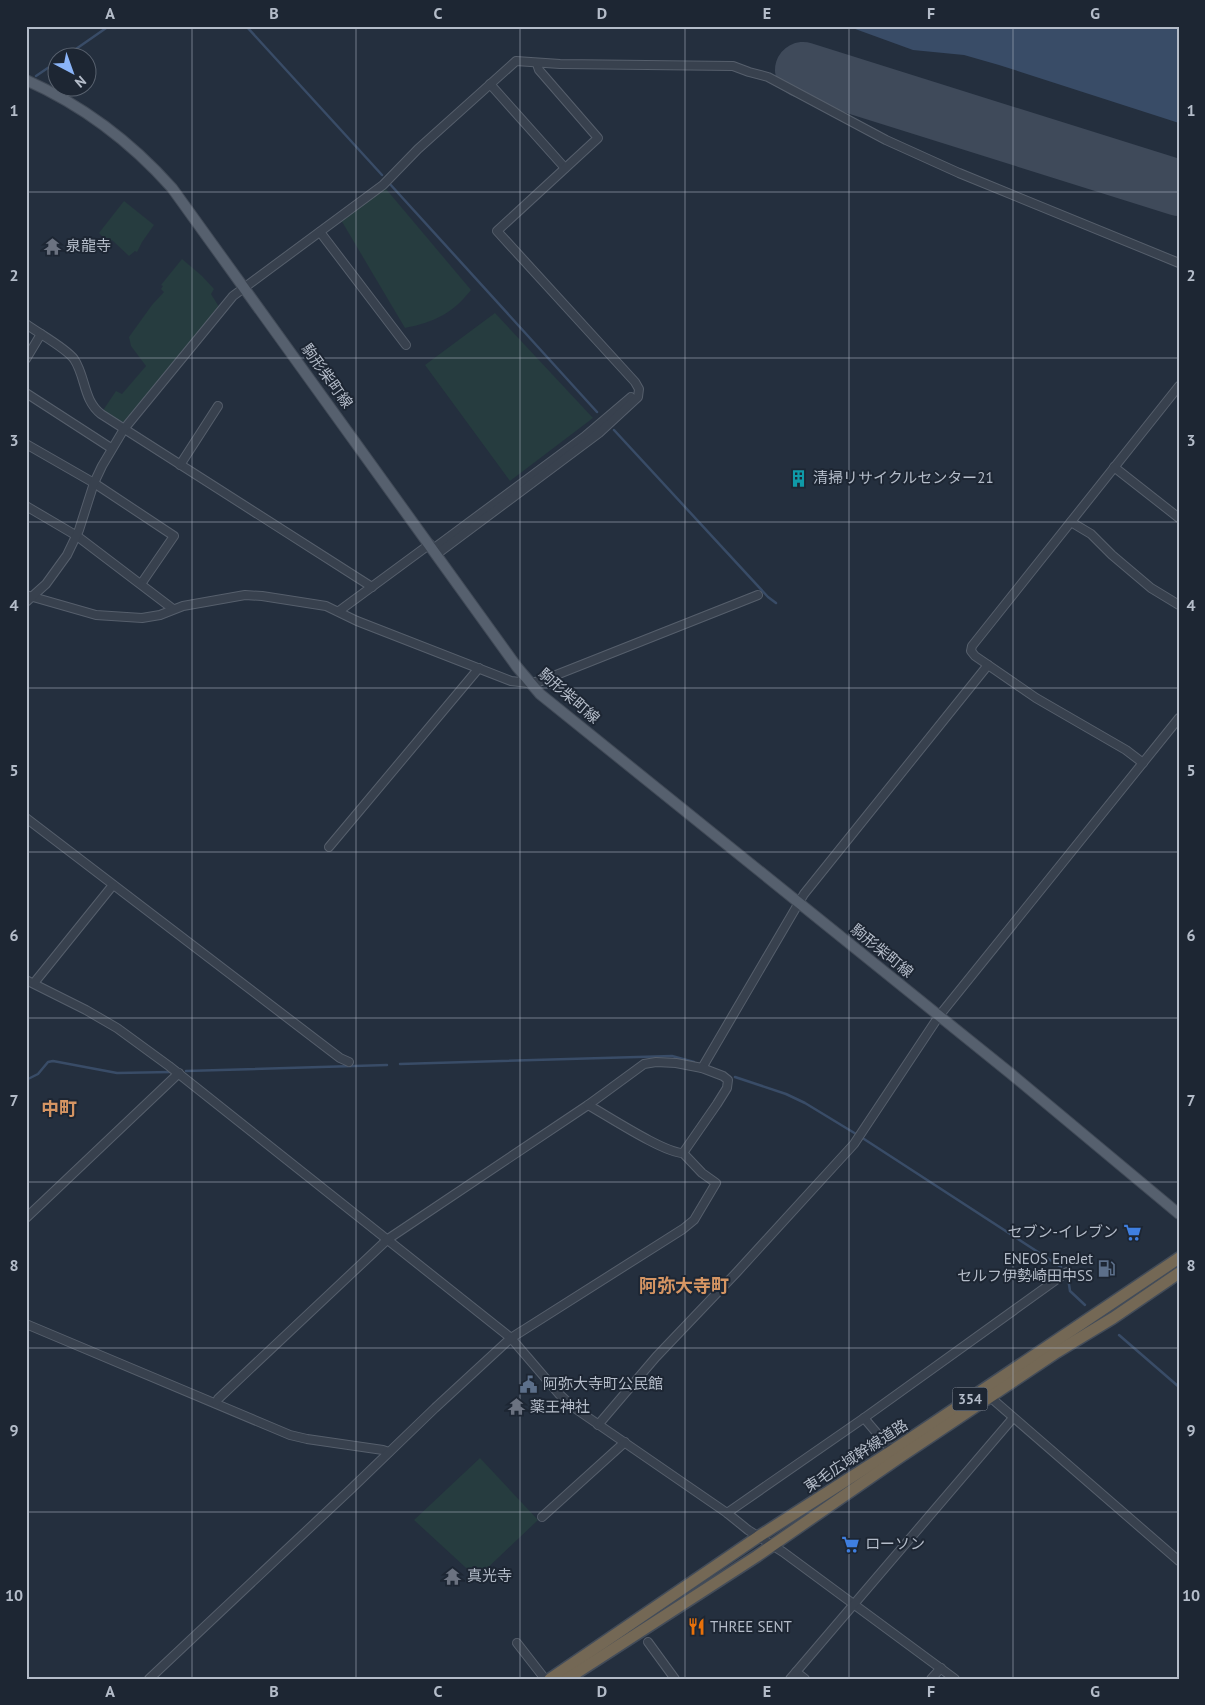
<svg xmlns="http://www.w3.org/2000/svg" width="1205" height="1705" font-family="'PT Sans','Noto Sans JP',sans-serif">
	<rect width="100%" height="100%" fill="#242f3e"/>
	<g fill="#263c3f">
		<path d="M381,189H386L471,290C452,314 434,322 405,328L341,220Z"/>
		<path d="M124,201L154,225L142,242L137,252L135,251L129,256L112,240L109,243L99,233Z"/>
		<path d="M182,259L202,276L214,289L211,294L219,307L123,424L102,412L116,391L122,394L146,366L131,346L129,337L152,305L164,292L161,289L163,286L161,285Z"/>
		<path d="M495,313L593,418L510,481L425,365Z"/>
		<path d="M480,1458L538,1520L477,1578L414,1520Z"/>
	</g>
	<path fill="#394c67" d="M847,26H1179V123L999,65L964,55L913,50Z"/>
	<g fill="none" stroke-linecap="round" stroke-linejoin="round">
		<g stroke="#394c67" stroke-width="2.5">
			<path d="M246,26L382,175"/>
			<path d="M63,58L109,26"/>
			<path d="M36,76L58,61"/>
			<path d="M389,183L597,412"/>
			<path d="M614,430L768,597L776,603"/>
			<path d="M400,1064L672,1056L694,1062"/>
			<path d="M186,1071L387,1065"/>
			<path d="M735,1077L786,1094L805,1103L856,1134"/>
			<path d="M26,1080L38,1074L48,1062L53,1061L117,1073L171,1072"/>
			<path d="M864,1139L1061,1267"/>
			<path d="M1068,1278L1070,1291L1085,1305"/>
			<path d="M1119,1335L1179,1387"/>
		</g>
		<path stroke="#3f4a5a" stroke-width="56" d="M803,70L1179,188"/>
		<defs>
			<g id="minor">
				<path d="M490,84L565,168"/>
				<path d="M320,232L406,345"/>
				<path d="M26,324C38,333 66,348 74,359C86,377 83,400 101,414L372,587"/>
				<path d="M26,359L41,334"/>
				<path d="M26,393L111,448"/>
				<path d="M26,444L94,483L174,536L141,584"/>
				<path d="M180,465L218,406"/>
				<path d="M1114,467L1179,518"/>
				<path d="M26,506L77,536L173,609"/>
				<path d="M1071,522L1091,534L1112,555L1151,588L1179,605"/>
				<path d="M433,549L584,437L631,397"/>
				<path d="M437,554L599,433L638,397L639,389L635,382L497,231L598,138L539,70L537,64"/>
				<path d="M26,595L96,615L142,618L160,615L183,606L245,595L262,596L326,606L357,621L511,681L529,683L541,681L758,595"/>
				<path d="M26,602L46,584L67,555L79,530L94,483L102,466L124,429L233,296L383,185L418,149L516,61L560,64L733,66L749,72L768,77L886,140L959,173L1179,263"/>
				<path d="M339,611L430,544"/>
				<path d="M1143,763L1126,750L1036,698L975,656L971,651L972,646L1179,386"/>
				<path d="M26,818L340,1058L349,1062"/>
				<path d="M329,847L479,668"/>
				<path d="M26,980L86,1010L117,1028L169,1066L511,1338L559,1394L573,1407L727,1513L748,1530L783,1552L955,1679"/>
				<path d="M34,983L113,885"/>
				<path d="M702,1068L804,894L988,665"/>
				<path d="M26,1218L179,1073"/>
				<path d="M26,1324L290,1435L307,1439L383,1450L389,1452"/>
				<path d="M990,1397L1179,1561"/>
				<path d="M216,1403L218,1399L388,1239L588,1105L644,1064L656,1062L676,1063L702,1068L723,1076L728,1080L727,1088L717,1104L683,1153"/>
				<path d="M864,1418L892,1451"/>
				<path d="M598,1425L656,1357L737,1272L854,1144L939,1016L1179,718"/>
				<path d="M727,1513L864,1418L1067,1272"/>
				<path d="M542,1517L625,1442"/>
				<path d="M648,1642L675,1679"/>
				<path d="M517,1643L545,1679"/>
				<path d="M796,1672L805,1679"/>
				<path d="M149,1679L351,1489L435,1408L511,1338L683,1229L694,1220L716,1183L702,1173L683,1153C664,1153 608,1116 588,1105"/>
				<path d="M790,1679L1013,1418"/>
				<path d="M931,1679L941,1668"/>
			</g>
			<path id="major" d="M26,80C82,105 132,143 172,188L517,667L540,694L1010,1073L1179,1214"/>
			<g id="highway">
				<path d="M550,1679L758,1537L892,1451L1179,1258"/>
				<path d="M567,1679L757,1556L900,1457L1057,1352L1113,1318L1179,1273"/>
			</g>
		</defs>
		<use href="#minor" stroke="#565f6c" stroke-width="10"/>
		<use href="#major" stroke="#414a57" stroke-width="12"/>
		<use href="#highway" stroke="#434c59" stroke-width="14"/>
		<use href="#minor" stroke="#38414e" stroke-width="8"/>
		<use href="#major" stroke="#56606e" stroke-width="10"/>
		<use href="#highway" stroke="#746855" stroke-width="11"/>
	</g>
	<path fill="none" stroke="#b4bcc9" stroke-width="1" stroke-opacity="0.55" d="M192,26V1679M356,26V1679M520,26V1679M685,26V1679M849,26V1679M1013,26V1679M26,192H1179M26,358H1179M26,522H1179M26,688H1179M26,852H1179M26,1018H1179M26,1182H1179M26,1348H1179M26,1512H1179"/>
	<defs>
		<symbol id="temple-bare" viewBox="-9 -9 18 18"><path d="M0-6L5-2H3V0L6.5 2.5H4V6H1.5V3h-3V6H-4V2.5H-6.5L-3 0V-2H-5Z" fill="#6b7280" stroke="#1d2633" stroke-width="2.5" paint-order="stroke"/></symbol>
		<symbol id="building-bare" viewBox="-9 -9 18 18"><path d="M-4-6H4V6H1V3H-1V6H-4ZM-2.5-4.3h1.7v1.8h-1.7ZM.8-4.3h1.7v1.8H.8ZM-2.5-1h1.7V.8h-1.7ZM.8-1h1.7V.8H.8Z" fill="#0f9aa8" stroke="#1d2633" stroke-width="2.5" paint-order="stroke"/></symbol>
		<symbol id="supermarket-bare" viewBox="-9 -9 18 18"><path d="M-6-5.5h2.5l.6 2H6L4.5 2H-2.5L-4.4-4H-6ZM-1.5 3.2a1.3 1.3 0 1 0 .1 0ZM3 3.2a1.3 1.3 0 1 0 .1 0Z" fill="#3f7fe0" stroke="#1d2633" stroke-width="2.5" paint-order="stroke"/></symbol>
		<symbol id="fuel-bare" viewBox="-9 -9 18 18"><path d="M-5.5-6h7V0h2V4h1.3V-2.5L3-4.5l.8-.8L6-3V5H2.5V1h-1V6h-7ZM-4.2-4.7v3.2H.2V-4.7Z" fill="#5c6f8a" stroke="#1d2633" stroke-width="2.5" paint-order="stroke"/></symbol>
		<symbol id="civic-bare" viewBox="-9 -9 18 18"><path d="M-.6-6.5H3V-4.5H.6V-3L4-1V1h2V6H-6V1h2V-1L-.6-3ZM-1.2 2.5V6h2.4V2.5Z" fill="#5c6f8a" stroke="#1d2633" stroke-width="2.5" paint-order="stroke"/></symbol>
		<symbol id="restaurant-bare" viewBox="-9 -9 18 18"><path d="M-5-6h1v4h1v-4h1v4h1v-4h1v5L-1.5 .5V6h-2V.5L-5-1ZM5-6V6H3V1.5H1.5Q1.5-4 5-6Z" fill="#e8710a" stroke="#1d2633" stroke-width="2.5" paint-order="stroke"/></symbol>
	</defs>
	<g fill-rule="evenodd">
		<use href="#temple-bare" x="40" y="234" width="25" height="25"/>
		<use href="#building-bare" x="786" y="466" width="25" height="25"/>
		<use href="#supermarket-bare" x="1120" y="1220" width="25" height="25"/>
		<use href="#fuel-bare" x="1094" y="1256" width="25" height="25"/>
		<use href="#civic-bare" x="516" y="1372" width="25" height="25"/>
		<use href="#temple-bare" x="504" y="1394" width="25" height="25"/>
		<use href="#supermarket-bare" x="838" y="1532" width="25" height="25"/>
		<use href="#temple-bare" x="440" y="1564" width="25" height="25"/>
		<use href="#restaurant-bare" x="684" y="1614" width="25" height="25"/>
	</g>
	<g text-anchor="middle" stroke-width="4" stroke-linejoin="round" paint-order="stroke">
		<rect fill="#1d2633" stroke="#878f9c" stroke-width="1" x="952.5" y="1387.5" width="35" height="23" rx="4"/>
		<g font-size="14" font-weight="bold" fill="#b4bcc9">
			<text x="970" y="1404">354</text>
		</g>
		<g font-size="15" fill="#b4bcc9" stroke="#1d2633" text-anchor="start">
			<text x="66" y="251">泉龍寺</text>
			<text x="813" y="483">清掃リサイクルセンター21</text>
			<text x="1118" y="1237" text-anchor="end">セブン-イレブン</text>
			<text x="1093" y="1264" text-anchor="end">ENEOS EneJet<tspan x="1093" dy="17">セルフ伊勢崎田中SS</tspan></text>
			<text x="543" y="1389">阿弥大寺町公民館</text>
			<text x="530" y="1412">薬王神社</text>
			<text x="865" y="1549">ローソン</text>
			<text x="467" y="1581">真光寺</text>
			<text x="710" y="1632">THREE SENT</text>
		</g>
		<g font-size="15" fill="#b4bcc9" stroke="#1d2633">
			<text transform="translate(327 376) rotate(54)" y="5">駒形柴町線</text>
			<text transform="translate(569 696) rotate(41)" y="5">駒形柴町線</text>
			<text transform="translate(882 951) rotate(39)" y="5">駒形柴町線</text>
			<text transform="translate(856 1456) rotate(-33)" y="5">東毛広域幹線道路</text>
		</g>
		<g font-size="18" font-weight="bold" fill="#d59563" stroke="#1d2633">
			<text x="59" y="1115">中町</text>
			<text x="684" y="1292">阿弥大寺町</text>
		</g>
	</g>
	<rect width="1205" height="1705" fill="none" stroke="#1d2633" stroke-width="55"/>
	<g transform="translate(72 72) rotate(139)"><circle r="24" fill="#1d2633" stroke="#59626f"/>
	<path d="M0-4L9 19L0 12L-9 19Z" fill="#8ab4f8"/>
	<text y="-8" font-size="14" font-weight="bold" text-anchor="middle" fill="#b4bcc9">N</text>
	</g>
	<rect x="28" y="28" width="1150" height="1650" fill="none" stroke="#b4bcc9" stroke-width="2"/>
	<g font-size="16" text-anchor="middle" font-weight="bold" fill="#b4bcc9">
		<text x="110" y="19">A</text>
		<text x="274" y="19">B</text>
		<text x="438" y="19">C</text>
		<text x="602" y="19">D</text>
		<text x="767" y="19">E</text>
		<text x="931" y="19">F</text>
		<text x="1095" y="19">G</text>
		<text x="14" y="116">1</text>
		<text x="1191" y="116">1</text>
		<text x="14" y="281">2</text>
		<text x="1191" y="281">2</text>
		<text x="14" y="446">3</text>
		<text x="1191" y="446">3</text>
		<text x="14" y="611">4</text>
		<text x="1191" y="611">4</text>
		<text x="14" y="776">5</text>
		<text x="1191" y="776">5</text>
		<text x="14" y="941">6</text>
		<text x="1191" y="941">6</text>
		<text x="14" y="1106">7</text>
		<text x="1191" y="1106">7</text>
		<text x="14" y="1271">8</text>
		<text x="1191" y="1271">8</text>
		<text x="14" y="1436">9</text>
		<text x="1191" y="1436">9</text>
		<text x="14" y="1601">10</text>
		<text x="1191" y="1601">10</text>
		<text x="110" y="1697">A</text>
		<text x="274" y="1697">B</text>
		<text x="438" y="1697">C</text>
		<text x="602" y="1697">D</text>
		<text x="767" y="1697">E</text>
		<text x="931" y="1697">F</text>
		<text x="1095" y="1697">G</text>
	</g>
</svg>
